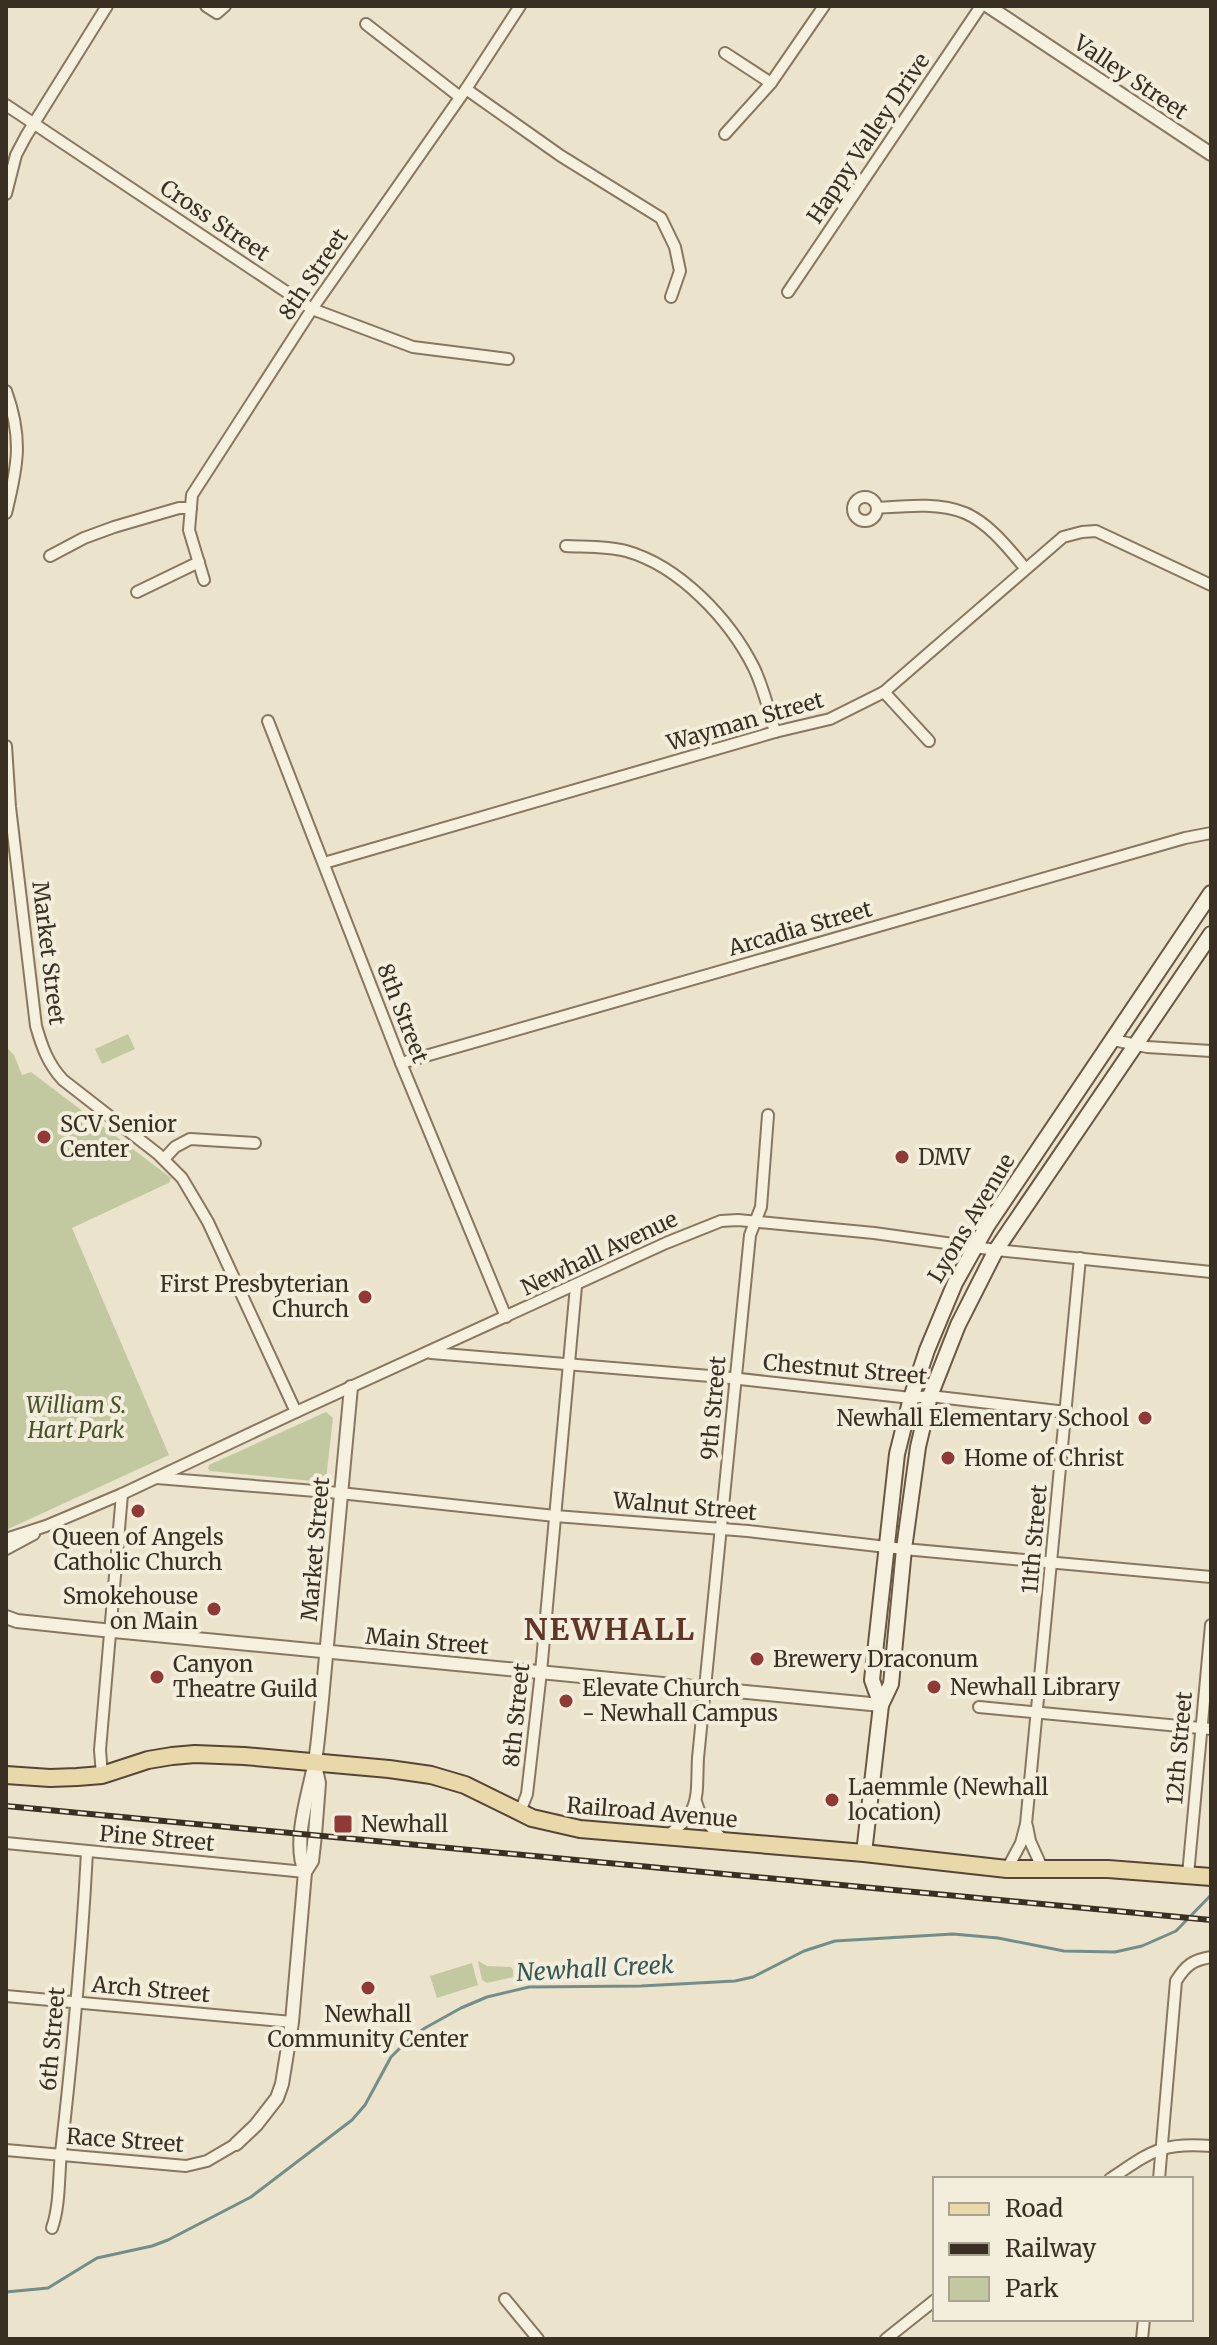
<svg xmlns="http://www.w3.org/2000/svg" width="1217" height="2345" font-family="Merriweather,serif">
	<rect width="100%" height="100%" fill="#ebe3cc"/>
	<g fill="#c2c9a1">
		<path d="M128,1034L135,1049L102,1064L95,1049Z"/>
		<path d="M6,1047L14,1055L22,1075L31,1072L171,1178L169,1183L162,1186L72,1228L169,1455L6,1530Z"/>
		<path d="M326,1412L333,1418L326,1479L323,1482L210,1471L208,1469L209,1465Z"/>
		<path d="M478,1961L487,1966L511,1967L513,1970V1977L487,1983L482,1980Z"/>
		<path d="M472,1963L478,1985L437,1998L430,1976Z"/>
	</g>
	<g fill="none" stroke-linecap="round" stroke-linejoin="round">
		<path stroke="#738e89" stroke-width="3" d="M6,2292L48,2288L97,2258L152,2246L168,2240L251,2197L352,2120L365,2105L391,2057L406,2042L425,2028L461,2008L487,1997L529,1987L641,1986L735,1981L753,1977L804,1951L835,1941L953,1934L998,1938L1064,1951L1115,1952L1142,1946L1176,1931L1211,1895"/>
		<defs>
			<g id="minor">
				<path d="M206,6L217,13L225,6"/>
				<path d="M366,24L460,97"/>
				<path d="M725,53L771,83"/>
				<path d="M466,89L561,156L661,218L675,247L680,271L671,297"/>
				<path d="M6,105L312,309L413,347L508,359"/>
				<path d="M725,134L771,83L824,6"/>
				<path d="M6,194L16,155L26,136L107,6"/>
				<path d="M788,292L981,6"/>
				<path d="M6,391C23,438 18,465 6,513"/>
				<circle cx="865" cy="509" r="12"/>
				<path d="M877,508C905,506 939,502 965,513C989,523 1009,549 1025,568"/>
				<path d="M566,546C586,547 607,546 626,551C680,566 730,620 754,668C764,689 769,711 775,732"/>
				<path d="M50,556L84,538L114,527L179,508H191"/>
				<path d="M204,580L189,530L192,495L312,309L466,89L520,6"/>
				<path d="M137,592L199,562"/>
				<path d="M884,692L929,741"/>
				<path d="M268,721L401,1063L506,1317"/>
				<path d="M6,746L10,807L36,1026C42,1047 48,1064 63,1080L158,1154L182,1178L208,1222L296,1412"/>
				<path d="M324,863L775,732L830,719L884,692L1063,537L1082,532L1096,531L1211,585"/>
				<path d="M1113,1040L1147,1047L1211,1051"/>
				<path d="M401,1063L1185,838L1211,833"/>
				<path d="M164,1159L175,1147L190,1139L255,1143"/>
				<path d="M431,1353L722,1377L911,1398L930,1396L1066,1412"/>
				<path d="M157,1478L340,1493L555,1516L748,1531L904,1549L1211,1577"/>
				<path d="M6,1539L46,1526L122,1494L296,1412L666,1243L721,1221L738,1220L874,1233L996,1250L1211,1272"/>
				<path d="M6,1549L34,1534"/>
				<path d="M979,1707L1211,1729"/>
				<path d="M102,1775L100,1750L122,1494"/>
				<path d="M696,1802L701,1816L723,1840"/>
				<path d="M520,1812L527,1794L541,1672L576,1286"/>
				<path d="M1027,1826L1030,1841L1043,1870"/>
				<path d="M667,1836C702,1811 696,1797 698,1758L750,1235L761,1207L768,1115"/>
				<path d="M6,1843L305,1872"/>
				<path d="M1007,1869L1021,1843L1026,1824L1080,1258"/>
				<path d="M1188,1875L1211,1625"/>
				<path d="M6,1996L292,2022"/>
				<path d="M6,2150L186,2166L207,2161L236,2144"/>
				<path d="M1110,2179C1151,2152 1160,2142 1211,2146"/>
				<path d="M1159,2179L1176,1981C1186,1965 1193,1960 1211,1957"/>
				<path d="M52,2228C61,2202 58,2171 62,2144C73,2047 82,1949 87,1852"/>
				<path d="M505,2299L538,2339"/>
				<path d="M886,2339L935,2300"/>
				<path d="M1142,2339L1144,2319"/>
			</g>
			<g id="tertiary">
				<path d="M988,6L1211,154"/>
				<path d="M6,1617L17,1621L93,1629L881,1705"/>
				<path d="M305,1872C292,1841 309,1793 315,1761C318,1744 319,1727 321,1710L351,1387"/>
				<path d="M236,2144L256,2125L277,2098L282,2084L292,2022L305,1872L312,1861L315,1835L319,1783L315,1765"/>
			</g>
			<g id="secondary">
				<path d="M881,1705L872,1680L897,1454L911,1398L927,1350L955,1283L987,1226L1211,893"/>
				<path d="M864,1853L881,1705L891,1684L904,1549L918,1447L930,1396L958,1325L996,1250L1211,934"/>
			</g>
			<path id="primary" d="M6,1775L50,1778L77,1777L102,1775L148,1760L172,1756L195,1754L244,1756L389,1769L431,1775L465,1785L532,1818L580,1829L864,1853L1007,1869H1108L1211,1877"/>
		</defs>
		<use href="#minor" stroke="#877761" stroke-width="14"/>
		<use href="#tertiary" stroke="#877761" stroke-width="16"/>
		<use href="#secondary" stroke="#695844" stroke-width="18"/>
		<use href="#primary" stroke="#554535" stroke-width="20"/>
		<use href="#minor" stroke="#f6f0df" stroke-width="10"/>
		<use href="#tertiary" stroke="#f6f0df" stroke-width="12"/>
		<use href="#secondary" stroke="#f6f0df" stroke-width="14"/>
		<use href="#primary" stroke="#e9d8a9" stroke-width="16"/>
		<defs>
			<path id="rail" d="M6,1806L1211,1920"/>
		</defs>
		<use href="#rail" stroke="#392f23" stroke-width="6"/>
		<use href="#rail" stroke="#f3eddb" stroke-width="3" stroke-dasharray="9" stroke-linecap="butt"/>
	</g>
	<g fill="#903a37" stroke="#f3eddb" stroke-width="3">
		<circle cx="44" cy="1137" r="8"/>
		<circle cx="902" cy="1157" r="8"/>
		<circle cx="365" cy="1297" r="8"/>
		<circle cx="1145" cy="1418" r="8"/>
		<circle cx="948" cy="1458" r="8"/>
		<circle cx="138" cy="1511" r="8"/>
		<circle cx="214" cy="1609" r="8"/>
		<circle cx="757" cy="1659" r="8"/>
		<circle cx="157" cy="1677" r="8"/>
		<circle cx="934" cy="1687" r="8"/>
		<circle cx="566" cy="1701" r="8"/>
		<circle cx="832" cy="1800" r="8"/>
		<rect x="333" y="1814" width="20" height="20" rx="4"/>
		<circle cx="368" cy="1988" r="8"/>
	</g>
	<g text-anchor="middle" stroke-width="8" stroke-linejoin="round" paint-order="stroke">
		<g font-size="22" fill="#392f23" stroke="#f3eddb">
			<text transform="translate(1131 77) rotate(34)" y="8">Valley Street</text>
			<text transform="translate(868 138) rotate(-56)" y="8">Happy Valley Drive</text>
			<text transform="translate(215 220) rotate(34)" y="8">Cross Street</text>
			<text transform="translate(313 274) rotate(-56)" y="8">8th Street</text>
			<text transform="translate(745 721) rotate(-16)" y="8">Wayman Street</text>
			<text transform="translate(800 928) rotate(-16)" y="8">Arcadia Street</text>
			<text transform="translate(49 953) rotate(83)" y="8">Market Street</text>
			<text transform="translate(403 1013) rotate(69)" y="8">8th Street</text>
			<text transform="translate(971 1218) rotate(-59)" y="8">Lyons Avenue</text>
			<text transform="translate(599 1253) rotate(-25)" y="8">Newhall Avenue</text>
			<text transform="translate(845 1369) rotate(5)" y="8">Chestnut Street</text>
			<text transform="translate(713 1408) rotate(-85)" y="8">9th Street</text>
			<text transform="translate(685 1506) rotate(5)" y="8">Walnut Street</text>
			<text transform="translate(1034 1539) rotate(-85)" y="8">11th Street</text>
			<text transform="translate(315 1549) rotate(-85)" y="8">Market Street</text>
			<text transform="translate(427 1641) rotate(5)" y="8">Main Street</text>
			<text transform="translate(516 1715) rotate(-84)" y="8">8th Street</text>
			<text transform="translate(1179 1748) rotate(-85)" y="8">12th Street</text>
			<text transform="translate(652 1812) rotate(5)" y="8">Railroad Avenue</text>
			<text transform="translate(157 1838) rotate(5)" y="8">Pine Street</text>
			<text transform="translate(151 1989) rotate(5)" y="8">Arch Street</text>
			<text transform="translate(52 2039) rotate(-85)" y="8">6th Street</text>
			<text transform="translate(125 2140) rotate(4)" y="8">Race Street</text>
		</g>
		<g font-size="22" fill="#392f23" stroke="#f3eddb" text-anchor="start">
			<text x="60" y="1132">SCV Senior<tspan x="60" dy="25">Center</tspan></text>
			<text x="918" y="1165">DMV</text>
			<text x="349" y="1292" text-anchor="end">First Presbyterian<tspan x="349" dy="25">Church</tspan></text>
			<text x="1129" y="1426" text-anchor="end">Newhall Elementary School</text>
			<text x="964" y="1466">Home of Christ</text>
			<text x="138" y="1545" text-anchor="middle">Queen of Angels<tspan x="138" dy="25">Catholic Church</tspan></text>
			<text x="198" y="1604" text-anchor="end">Smokehouse<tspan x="198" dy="25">on Main</tspan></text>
			<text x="773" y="1667">Brewery Draconum</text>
			<text x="173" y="1672">Canyon<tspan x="173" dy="25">Theatre Guild</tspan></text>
			<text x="950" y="1695">Newhall Library</text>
			<text x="582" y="1696">Elevate Church<tspan x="582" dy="25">- Newhall Campus</tspan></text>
			<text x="848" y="1795">Laemmle (Newhall<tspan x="848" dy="25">location)</tspan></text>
			<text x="361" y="1832">Newhall</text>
			<text x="368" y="2022" text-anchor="middle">Newhall<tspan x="368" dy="25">Community Center</tspan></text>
		</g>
		<g font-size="22" font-style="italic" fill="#48532c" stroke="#f3eddb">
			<text x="76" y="1413">William S.<tspan x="76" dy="25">Hart Park</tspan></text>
		</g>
		<g font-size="24" font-style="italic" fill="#345756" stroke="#f3eddb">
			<text transform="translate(595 1969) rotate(-3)" y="8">Newhall Creek</text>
		</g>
		<g font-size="30" font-weight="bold" letter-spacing="2" fill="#613527" stroke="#f3eddb">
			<text x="610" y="1640">NEWHALL</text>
		</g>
	</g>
	<rect width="1217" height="2345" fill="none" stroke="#392f23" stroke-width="16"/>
	<rect x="933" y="2177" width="260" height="144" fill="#f3eddb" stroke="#a9a191" stroke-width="2"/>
	<rect x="949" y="2203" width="40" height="12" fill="#e9d8a9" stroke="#a9a191" stroke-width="2"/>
	<text x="1005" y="2217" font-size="24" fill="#392f23">Road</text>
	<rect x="949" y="2243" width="40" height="12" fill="#392f23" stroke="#a9a191" stroke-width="2"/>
	<text x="1005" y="2257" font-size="24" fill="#392f23">Railway</text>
	<rect x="949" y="2277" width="40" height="24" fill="#c2c9a1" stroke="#a9a191" stroke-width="2"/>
	<text x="1005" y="2297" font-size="24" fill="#392f23">Park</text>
</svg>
